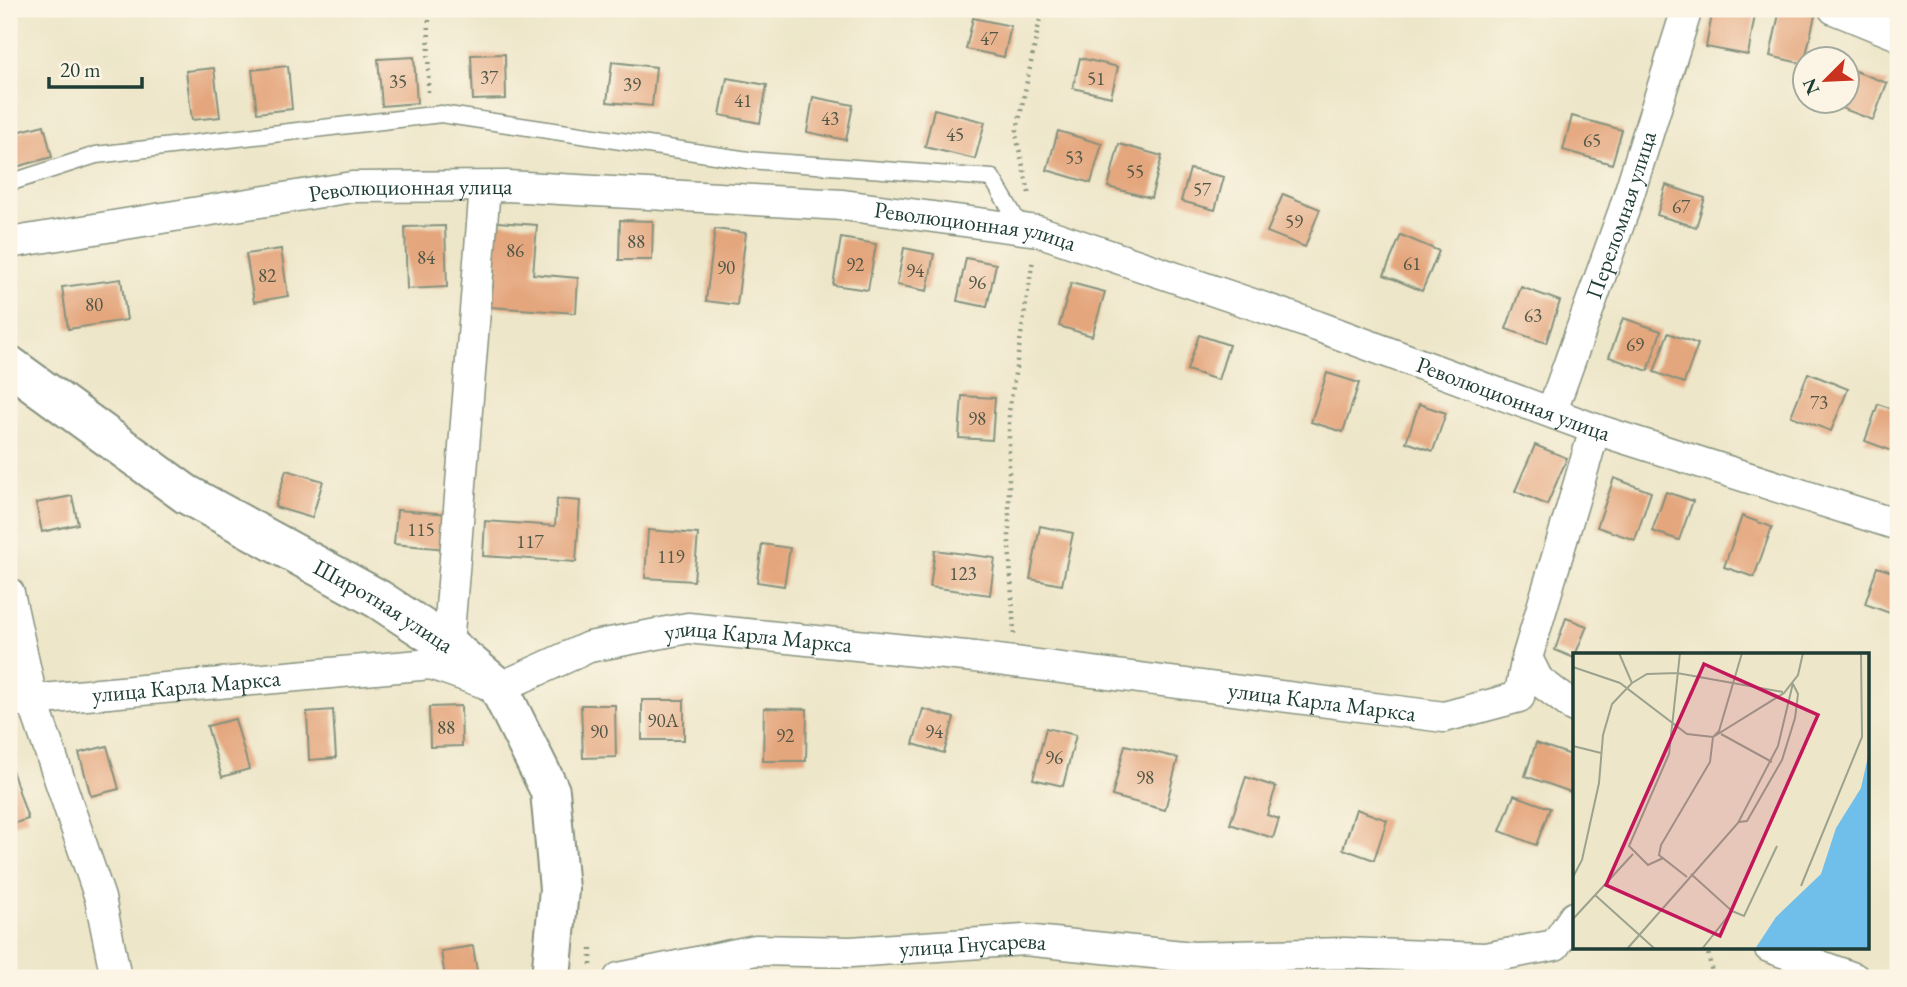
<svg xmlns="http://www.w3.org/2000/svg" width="1907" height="987" font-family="'EB Garamond',serif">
	<rect width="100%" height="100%" fill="#fcf5e5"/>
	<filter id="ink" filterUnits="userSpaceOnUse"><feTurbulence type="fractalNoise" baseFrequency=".0143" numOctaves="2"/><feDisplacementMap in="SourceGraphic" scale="14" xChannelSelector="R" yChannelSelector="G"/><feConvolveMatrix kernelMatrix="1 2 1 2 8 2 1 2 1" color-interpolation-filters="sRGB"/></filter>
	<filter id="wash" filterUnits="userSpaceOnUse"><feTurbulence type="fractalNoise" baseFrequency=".00686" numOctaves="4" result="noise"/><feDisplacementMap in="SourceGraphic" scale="28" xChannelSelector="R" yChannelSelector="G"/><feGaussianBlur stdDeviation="1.57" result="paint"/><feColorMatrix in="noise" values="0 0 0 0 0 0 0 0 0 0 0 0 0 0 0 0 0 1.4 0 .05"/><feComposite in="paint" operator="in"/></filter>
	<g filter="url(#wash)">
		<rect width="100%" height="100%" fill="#ede6c9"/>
		<g id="blocks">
			<g fill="#e4a67d">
				<path d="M1713,9H1756L1748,55L1706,47Z"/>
				<path d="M1780,9L1816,11L1804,64L1770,56Z"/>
				<path d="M973,18L1011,26L1004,57L966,49Z"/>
				<path d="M505,54L506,99L473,100L471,55Z"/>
				<path d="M414,57L417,103L382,106L378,59Z"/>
				<path d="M1080,58L1118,67L1111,97L1073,88Z"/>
				<path d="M612,62L656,67L652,106L607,102Z"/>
				<path d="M288,66L292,109L257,113L252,70Z"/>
				<path d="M214,68L220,117L192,120L186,71Z"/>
				<path d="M1855,71L1887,83L1873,120L1841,108L1843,102H1848V91Z"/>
				<path d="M727,78L767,85L760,123L720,115Z"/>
				<path d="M813,97L853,105L846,140L807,132Z"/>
				<path d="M934,109L985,122L975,159L925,147Z"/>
				<path d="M1572,116L1622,130L1612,164L1563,150Z"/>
				<path d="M44,125L52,157L9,169V134Z"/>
				<path d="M1058,131L1102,144L1091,183L1047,170Z"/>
				<path d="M1119,144L1162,156L1151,198L1108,187Z"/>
				<path d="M1190,169L1224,177L1215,210L1181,201Z"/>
				<path d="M1666,185L1705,198L1696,227L1657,215Z"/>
				<path d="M1283,194L1320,209L1305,247L1267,232Z"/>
				<path d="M620,220L653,221L652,260H619Z"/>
				<path d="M497,222L537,225L533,274L578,278L576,313L491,307Z"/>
				<path d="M445,226L447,287L407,289L405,227Z"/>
				<path d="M715,229L746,233L737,305L706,301Z"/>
				<path d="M1401,235L1439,251L1422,291L1384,275Z"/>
				<path d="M841,238L876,244L868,290L833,285Z"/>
				<path d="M904,248L934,254L927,291L897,285Z"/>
				<path d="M281,249L288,296L254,302L246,254Z"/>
				<path d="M966,258L996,264L987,307L957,301Z"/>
				<path d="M121,279L127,320L68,329L62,287Z"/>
				<path d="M1071,283L1105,292L1092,336L1059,326Z"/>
				<path d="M1521,287L1560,301L1546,343L1506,329Z"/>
				<path d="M1623,318L1661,331L1648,371L1609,357Z"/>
				<path d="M1668,333L1698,344L1684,383L1654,372Z"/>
				<path d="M1199,335L1229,345L1218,380L1187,370Z"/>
				<path d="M1327,373L1359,383L1343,432L1311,422Z"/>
				<path d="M1808,373L1848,389L1831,431L1791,416Z"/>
				<path d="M962,396L995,398L992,440L959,438Z"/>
				<path d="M1419,404L1446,413L1433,451L1406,442Z"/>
				<path d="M1878,404L1898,411V453L1865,441Z"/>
				<path d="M1535,445L1567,458L1547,505L1515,491Z"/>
				<path d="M286,470L323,481L312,518L275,507Z"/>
				<path d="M1614,478L1651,492L1635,540L1597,527Z"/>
				<path d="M1666,492L1693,501L1679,540L1652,531Z"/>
				<path d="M72,496L78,524L42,532L36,503Z"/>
				<path d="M557,499L580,501L576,562L483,556L485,521L555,526Z"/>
				<path d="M397,510L449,514L446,549L394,544Z"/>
				<path d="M1742,516L1772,527L1754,577L1724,567Z"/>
				<path d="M1040,526L1073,533L1062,585L1030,579Z"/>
				<path d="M648,530L698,534L694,581L645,578Z"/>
				<path d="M762,544L790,548L784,586L757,582Z"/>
				<path d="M935,550L995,558L990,595L930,587Z"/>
				<path d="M1877,567L1898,574V616L1865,604Z"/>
				<path d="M1566,618L1587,626L1574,658L1555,650Z"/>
				<rect x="642" y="700" width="42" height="40"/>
				<path d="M581,705H615L616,757L583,758Z"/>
				<path d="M461,706L462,746L430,747L429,707Z"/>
				<path d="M764,708L807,709L806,761H763Z"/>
				<path d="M923,709L954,718L944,753L913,744Z"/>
				<path d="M333,710L336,758L309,760L307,712Z"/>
				<path d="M235,719L249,769L222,777L207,726Z"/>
				<path d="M1046,728L1076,735L1063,786L1033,779Z"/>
				<path d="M1536,743L1574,756V793L1525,776Z"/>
				<path d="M1125,745L1178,758L1165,810L1112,796Z"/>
				<path d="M107,746L119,789L91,796L79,753Z"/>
				<path d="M12,770L28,819L9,825V771Z"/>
				<path d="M1246,777L1276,787L1267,815L1279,819L1273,838L1230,824Z"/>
				<path d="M1514,795L1550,808L1536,845L1500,831Z"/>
				<path d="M1356,809L1387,820L1374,860L1343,849Z"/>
				<path d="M473,946L478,978H445L441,951Z"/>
			</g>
		</g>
	</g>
	<g filter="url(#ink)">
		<use href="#blocks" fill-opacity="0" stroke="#86927e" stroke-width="2"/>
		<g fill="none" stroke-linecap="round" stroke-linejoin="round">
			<defs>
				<path id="service" d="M9,183L96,155L441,114L748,160L992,178L1022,229"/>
				<g id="minor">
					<path d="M1834,9L1898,35"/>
					<path id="s1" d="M9,243L352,187L507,186L843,205L1038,231L1317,326L1595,429L1898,525"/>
					<path id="s2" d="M1552,411L1624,210L1687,9"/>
					<path d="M9,593L32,699L100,898L116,978"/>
					<path d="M448,645L485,187"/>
					<path d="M1527,658L1538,680L1574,707"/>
					<path id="s3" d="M9,702L431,664L499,688L589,647L688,628L975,657L1444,717L1519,697L1527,658L1595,429"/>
					<path d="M1769,947L1854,978"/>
					<path id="s4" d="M619,978L756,950L851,952L1024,940L1193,957L1344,953L1485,958L1555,945L1574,917"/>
				</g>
				<g id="secondary">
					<path id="s5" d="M9,365L186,494L378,599L448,645L499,688L550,791L559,889L551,978"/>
				</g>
			</defs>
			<use href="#service" stroke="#86927e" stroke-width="19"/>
			<use href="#minor" stroke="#86927e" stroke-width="33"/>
			<use href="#secondary" stroke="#86927e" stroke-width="42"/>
			<g stroke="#86927e" stroke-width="4.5" stroke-dasharray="2 5" stroke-linecap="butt">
				<path d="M428,92L429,9"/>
				<path d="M1029,193L1016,135L1042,9"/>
				<path d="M1014,634L1009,543V412L1033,259"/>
				<path d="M1707,947L1713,978"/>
				<path d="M591,965V946"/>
			</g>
			<use href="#service" stroke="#fff" stroke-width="16"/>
			<use href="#minor" stroke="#fff" stroke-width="30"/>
			<use href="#secondary" stroke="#fff" stroke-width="38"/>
		</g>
	</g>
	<g text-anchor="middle" stroke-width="6" stroke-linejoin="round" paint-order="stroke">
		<g font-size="19" fill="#505746">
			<text x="989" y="45">47</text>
			<text x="489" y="84">37</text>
			<text x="1096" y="85">51</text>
			<text x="398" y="88">35</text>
			<text x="632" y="91">39</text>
			<text x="743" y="107">41</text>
			<text x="830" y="125">43</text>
			<text x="955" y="141">45</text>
			<text x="1592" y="147">65</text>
			<text x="1074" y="164">53</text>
			<text x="1135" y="178">55</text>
			<text x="1202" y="196">57</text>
			<text x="1681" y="213">67</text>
			<text x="1294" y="228">59</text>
			<text x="636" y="248">88</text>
			<text x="515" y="257">86</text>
			<text x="426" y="264">84</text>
			<text x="1412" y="270">61</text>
			<text x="855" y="271">92</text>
			<text x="726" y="274">90</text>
			<text x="915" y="277">94</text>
			<text x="267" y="282">82</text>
			<text x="977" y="289">96</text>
			<text x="94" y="311">80</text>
			<text x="1533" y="322">63</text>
			<text x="1635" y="351">69</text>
			<text x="1819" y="409">73</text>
			<text x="977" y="425">98</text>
			<text x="421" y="536">115</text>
			<text x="530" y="548">117</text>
			<text x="671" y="563">119</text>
			<text x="963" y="580">123</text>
			<text x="663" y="727">90А</text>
			<text x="446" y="734">88</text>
			<text x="599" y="738">90</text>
			<text x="934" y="738">94</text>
			<text x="785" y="742">92</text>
			<text x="1054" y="764">96</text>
			<text x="1145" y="784">98</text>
		</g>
		<g font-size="23" fill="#1f3d34" stroke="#fcf5e5">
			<text dy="8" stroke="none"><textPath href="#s1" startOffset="406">Революционная улица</textPath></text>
			<text dy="8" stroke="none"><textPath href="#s2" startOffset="208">Переломная улица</textPath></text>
			<text dy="8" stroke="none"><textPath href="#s1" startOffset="973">Революционная улица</textPath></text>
			<text dy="8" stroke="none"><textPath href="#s1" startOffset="1540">Революционная улица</textPath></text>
			<text dy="8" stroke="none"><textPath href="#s5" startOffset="446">Широтная улица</textPath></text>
			<text dy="8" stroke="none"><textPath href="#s3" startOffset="766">улица Карла Маркса</textPath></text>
			<text dy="8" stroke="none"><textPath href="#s3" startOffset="178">улица Карла Маркса</textPath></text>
			<text dy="8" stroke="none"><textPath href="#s3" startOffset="1334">улица Карла Маркса</textPath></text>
			<text dy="8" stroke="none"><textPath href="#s4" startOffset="357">улица Гнусарева</textPath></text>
		</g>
	</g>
	<g transform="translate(1573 653)">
		<rect width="296" height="296" fill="#ede6c9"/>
		<path d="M296,99V296H182L203,264L248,221L263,175L288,135Z" fill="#70beea"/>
		<path fill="none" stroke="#9ba28d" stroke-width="2" d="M0,14L47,30L114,81L140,84L211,40L225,22L230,0M59,30L74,21L104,20L210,39M148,81L199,109M0,93L28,100M166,169L174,168L209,107L222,65L225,41L220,31M90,205L75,212L56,193L96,101L107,0M118,221L159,258L129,296M0,224L9,207L26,130L30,82L39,51L59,30L46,0M114,224L86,202L88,192L137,109L140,84L146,78L169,0M228,233L289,84L288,0M22,242L82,296M159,258L171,263L204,193M0,266L60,201M54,296L165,170L205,93L220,30"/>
		<path fill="#c2185b" fill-opacity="0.15" stroke="#c2185b" stroke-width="3.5" d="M131,11L245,62L147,283L33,232Z"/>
		<rect width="296" height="296" fill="none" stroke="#1f3d34" stroke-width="3.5"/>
	</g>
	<rect width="1907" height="987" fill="none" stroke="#fcf5e5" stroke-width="35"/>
	<g transform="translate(1826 80) rotate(246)"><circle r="33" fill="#fcf5e5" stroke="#a4ab9e" stroke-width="2"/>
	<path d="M0-5L12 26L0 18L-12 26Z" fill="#c8321e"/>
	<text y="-10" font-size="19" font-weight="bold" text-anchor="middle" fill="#1f3d34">N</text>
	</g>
	<path d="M49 77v10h93v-10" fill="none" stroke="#1f3d34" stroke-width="3.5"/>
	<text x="60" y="77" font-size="21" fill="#1f3d34" stroke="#fcf5e5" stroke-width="5" paint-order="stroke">20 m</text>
</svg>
